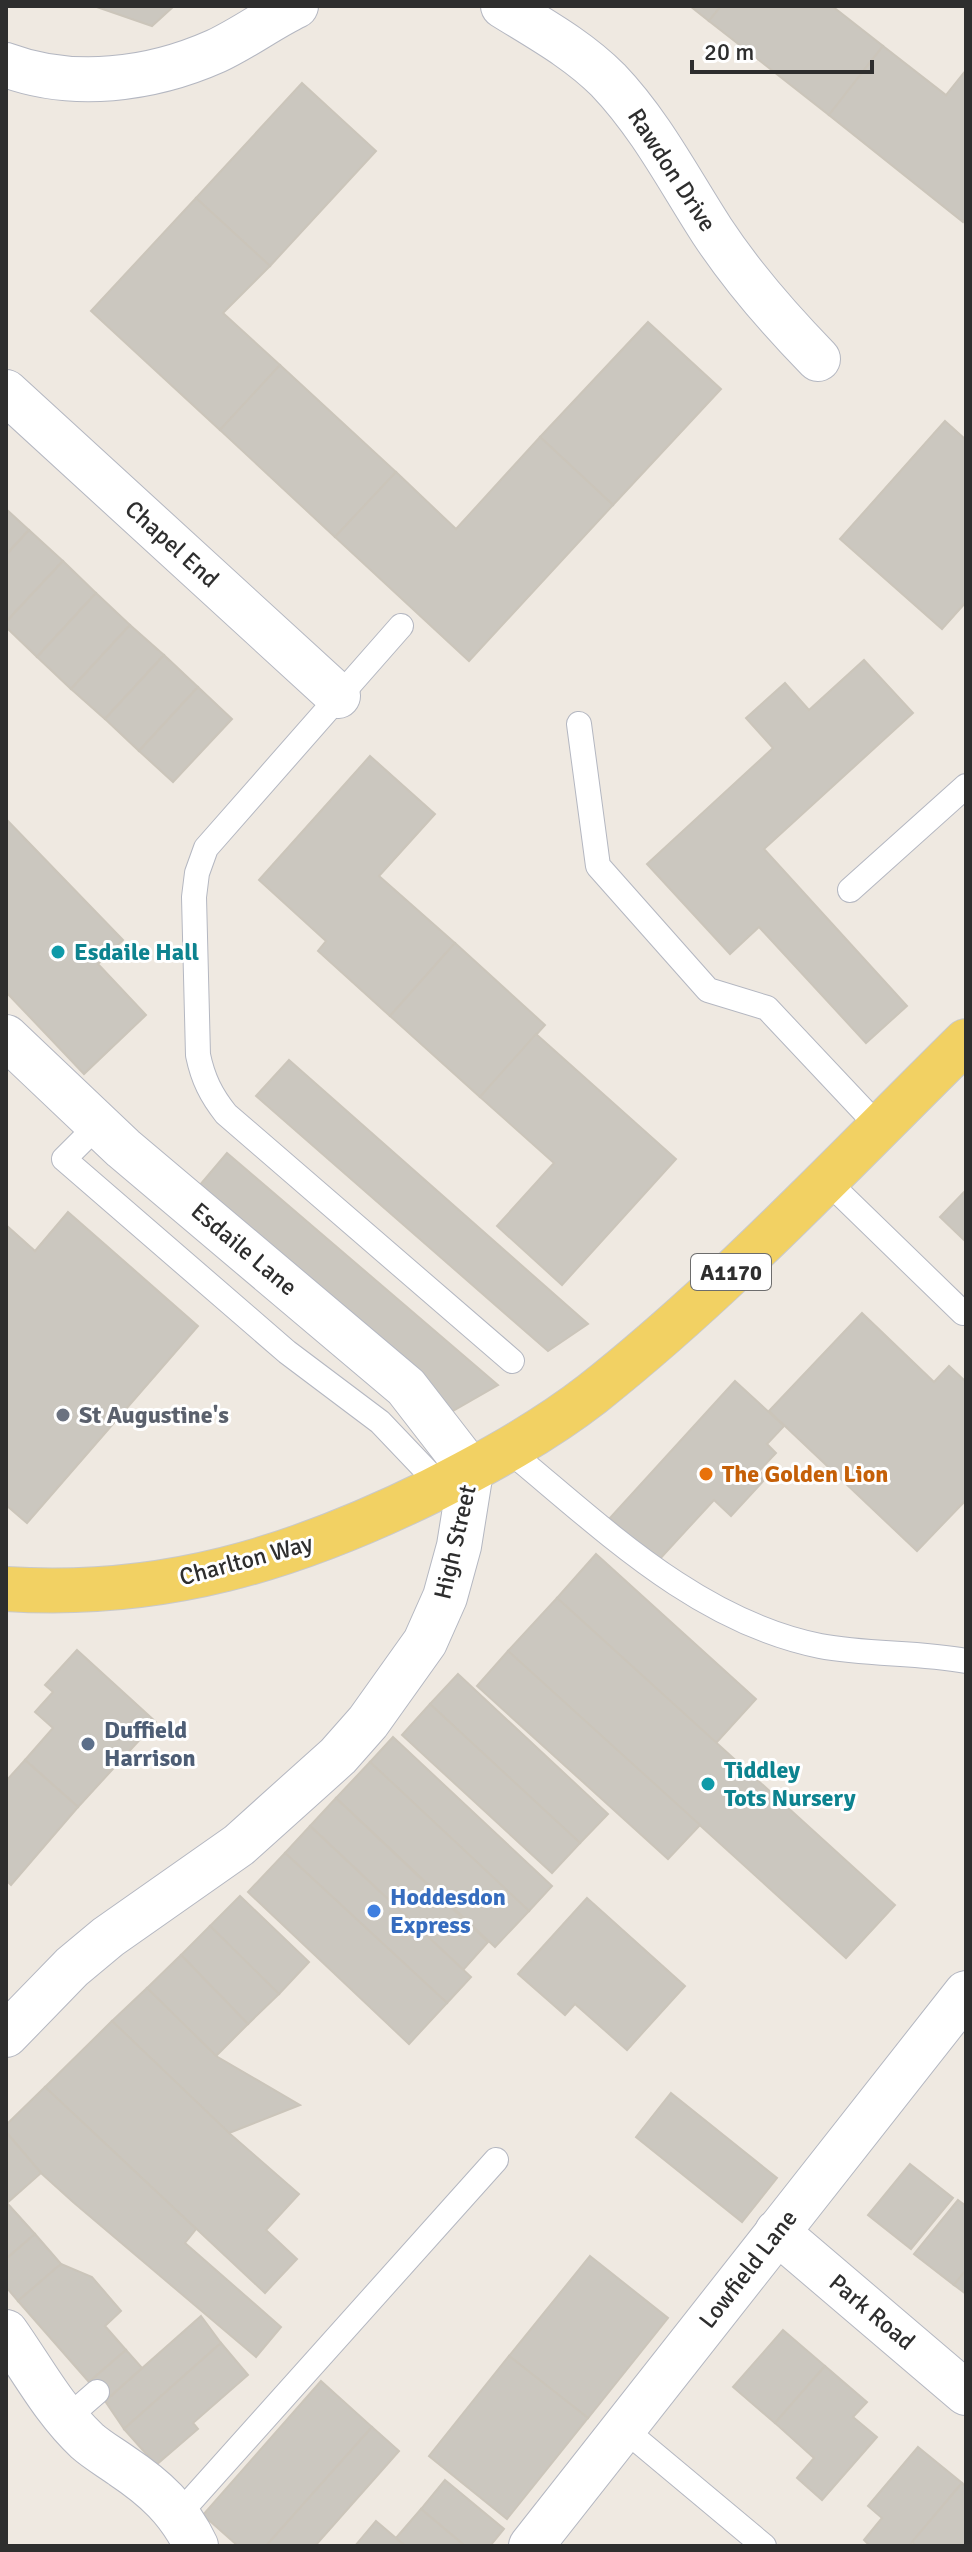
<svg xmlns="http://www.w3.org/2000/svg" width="972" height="2552" font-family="Signika,sans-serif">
	<rect width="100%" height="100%" fill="#efe9e1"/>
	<g fill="#cbc7bf" stroke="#cbc5ba" stroke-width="2">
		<path d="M94,6H174L152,26Z"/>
		<path d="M690,6H721L709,21Z"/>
		<path d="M721,6H832L883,46L829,115L709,21Z"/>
		<path d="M883,46L946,95L966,70V218L963,222L829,115Z"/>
		<path d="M302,83L376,151L270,266L196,198Z"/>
		<path d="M196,198L270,266L223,313L280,365L220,430L91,311Z"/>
		<path d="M648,322L721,389L613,505L540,437Z"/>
		<path d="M280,365L396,472L335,537L220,430Z"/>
		<path d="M945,421L966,440V602L942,629L840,539Z"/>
		<path d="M540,437L613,505L469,661L335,537L396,472L456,529Z"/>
		<path d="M6,509L29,530L6,555Z"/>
		<path d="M29,530L63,561L6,622V555Z"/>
		<path d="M63,561L96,593L37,657L6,627V622Z"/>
		<path d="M96,593L130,625L71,689L37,657Z"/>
		<path d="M130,625L164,655L105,719L71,689Z"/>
		<path d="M164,655L198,687L139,751L105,719Z"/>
		<path d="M864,660L913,713L764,849L907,1006L866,1043L759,927L730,954L647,864L773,748L746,718L785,683L809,710Z"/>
		<path d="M198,687L232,719L173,782L139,751Z"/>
		<path d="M370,756L435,814L379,876L455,943L390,1016L318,951L326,941L259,880Z"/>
		<path d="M6,819L123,940L98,964L146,1015L84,1074L6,992Z"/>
		<path d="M455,943L545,1025L480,1097L390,1016Z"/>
		<path d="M536,1034L676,1159L562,1285L497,1226L554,1163L480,1097Z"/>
		<path d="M289,1060L588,1324L548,1351L256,1096Z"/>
		<path d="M227,1153L498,1385L451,1412L194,1192Z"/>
		<path d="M966,1190V1242L940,1217Z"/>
		<path d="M68,1212L198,1326L27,1523L6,1505V1225L35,1251Z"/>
		<path d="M862,1313L934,1382L949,1366L966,1382V1500L917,1551L769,1411Z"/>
		<path d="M735,1381L784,1426L767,1444L776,1453L759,1471L766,1478L731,1516L714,1500L657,1562L610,1518Z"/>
		<path d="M596,1554L756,1699L716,1743L557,1598Z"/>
		<path d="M557,1598L895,1905L846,1958L508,1651Z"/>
		<path d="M77,1650L156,1722L78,1807L25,1760L53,1728L35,1712L53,1692L45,1685Z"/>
		<path d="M508,1651L700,1825L668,1859L477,1686Z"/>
		<path d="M458,1674L608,1814L580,1843L430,1704Z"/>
		<path d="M430,1704L580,1843L552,1873L402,1735Z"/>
		<path d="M393,1737L552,1886L529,1911L370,1762Z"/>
		<path d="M25,1760L78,1807L11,1885L6,1880V1781Z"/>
		<path d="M370,1762L529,1911L495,1947L336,1798Z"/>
		<path d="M336,1798L488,1942L463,1970L310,1826Z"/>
		<path d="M310,1826L471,1977L447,2003L285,1853Z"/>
		<path d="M285,1853L447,2003L409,2044L248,1892Z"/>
		<path d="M240,1896L309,1962L279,1994L210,1926Z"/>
		<path d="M587,1898L685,1986L627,2050L575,2004L565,2015L518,1974Z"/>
		<path d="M210,1926L279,1994L248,2024L181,1955Z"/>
		<path d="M181,1955L248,2024L216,2056L147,1988Z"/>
		<path d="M147,1988L216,2056L300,2105L229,2133L112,2021Z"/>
		<path d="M112,2021L229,2133L299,2194L266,2230L297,2259L265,2293L45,2087Z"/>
		<path d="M45,2087L196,2229L185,2243L281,2327L256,2357L73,2202L41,2173L6,2132V2125Z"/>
		<path d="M671,2093L777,2178L742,2222L636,2137Z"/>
		<path d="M6,2132L41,2173L6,2204Z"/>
		<path d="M910,2164L953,2198L911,2249L868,2215Z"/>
		<path d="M958,2200L966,2206V2270L954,2285L914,2254Z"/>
		<path d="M7,2203L35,2234L6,2259V2204Z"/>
		<path d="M35,2234L61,2264L18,2301L6,2287V2259Z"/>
		<path d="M590,2256L668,2318L588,2418L509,2356Z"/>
		<path d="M61,2264L92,2277L121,2311L105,2326L126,2350L89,2382L18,2301Z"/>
		<path d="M966,2270V2294L954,2285Z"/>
		<path d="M201,2316L221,2343L124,2429L105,2401Z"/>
		<path d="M783,2330L825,2366L775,2423L733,2387Z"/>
		<path d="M221,2343L248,2375L193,2423L198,2429L156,2465L124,2429Z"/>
		<path d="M126,2350L142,2368L105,2401L89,2382Z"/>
		<path d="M509,2356L588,2418L507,2519L429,2456Z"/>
		<path d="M825,2366L867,2402L853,2417L877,2437L822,2500L797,2478L814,2458L775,2423Z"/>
		<path d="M321,2381L372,2427L266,2546H238L203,2515Z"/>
		<path d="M372,2427L399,2451L315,2546H266Z"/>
		<path d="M918,2447L962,2483L909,2546H870L864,2540L882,2518L868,2506Z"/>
		<path d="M445,2480L504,2529L490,2546H465L421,2509Z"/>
		<path d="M962,2483L966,2487V2546H916L912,2542Z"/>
		<path d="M421,2509L465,2546H405L396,2538Z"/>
		<path d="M376,2521L396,2538L405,2546H355Z"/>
	</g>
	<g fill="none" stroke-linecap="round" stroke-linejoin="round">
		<defs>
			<g id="service">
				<path d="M401,626L206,848L197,873L194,897L198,1055C203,1079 211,1095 226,1114L512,1361"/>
				<path d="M579,724L598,866L708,990L767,1008L879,1127"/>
				<path d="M850,890L966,786"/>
				<path d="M98,1125L64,1159L287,1352L380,1422L441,1486"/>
				<path d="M825,1179L963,1313L966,1310"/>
				<path d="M507,1449C602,1527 696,1621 820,1646C868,1655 918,1652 966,1661"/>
				<path d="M66,2419L97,2392"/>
				<path d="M624,2429L764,2546"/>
				<path d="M179,2514L496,2160"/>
			</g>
			<g id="minor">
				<path d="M503,6C540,29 577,49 608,80C651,125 679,180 712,231C743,278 779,319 818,359"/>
				<path d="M6,65C73,90 151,80 216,51C244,38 269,19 296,6"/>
				<path d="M6,392L338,696"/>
				<path d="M6,1037L123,1148L406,1387L471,1471L459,1546L445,1597L425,1642L368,1722L338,1756L239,1845L108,1937L72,1967L6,2035"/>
				<path d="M777,2232L966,2393"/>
				<path d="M6,2332C33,2370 53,2409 87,2441C97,2450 111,2458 122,2466C155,2488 179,2510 196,2546"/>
				<path d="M531,2546L966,1993"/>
			</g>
			<path id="primary" d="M6,1589C162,1599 293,1559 431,1491C486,1463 543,1432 592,1394C726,1288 844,1161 966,1041"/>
		</defs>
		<use href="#service" stroke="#b4b7c1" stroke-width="26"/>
		<use href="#minor" stroke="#b4b7c1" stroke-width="46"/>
		<use href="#primary" stroke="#c9c9c9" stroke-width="46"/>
		<use href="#service" stroke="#fff" stroke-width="24"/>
		<use href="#minor" stroke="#fff" stroke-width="44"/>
		<use href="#primary" stroke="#f2d163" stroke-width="44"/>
	</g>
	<g fill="#0f9aa8" stroke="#fff" stroke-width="3">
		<circle cx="58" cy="952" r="8"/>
		<circle cx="708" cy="1784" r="8"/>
	</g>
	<circle fill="#6b7280" stroke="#fff" stroke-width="3" cx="63" cy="1415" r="8"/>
	<circle fill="#e8710a" stroke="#fff" stroke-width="3" cx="706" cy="1474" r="8"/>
	<circle fill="#5c6f8a" stroke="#fff" stroke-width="3" cx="88" cy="1744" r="8"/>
	<circle fill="#3f7fe0" stroke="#fff" stroke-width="3" cx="374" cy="1911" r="8"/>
	<g text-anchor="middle" stroke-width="6" stroke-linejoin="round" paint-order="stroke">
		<rect fill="#fff" stroke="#6d6d6d" stroke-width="2" x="691" y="1254" width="80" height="36" rx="6"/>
		<g font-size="22" font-weight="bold" fill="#2e2e2e">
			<text x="731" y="1280">A1170</text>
		</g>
		<g font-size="24" fill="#2e2e2e" stroke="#fff">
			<text transform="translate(672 170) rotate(57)" y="8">Rawdon Drive</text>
			<text transform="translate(172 544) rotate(42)" y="8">Chapel End</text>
			<text transform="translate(244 1249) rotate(40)" y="8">Esdaile Lane</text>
			<text transform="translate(455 1542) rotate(-77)" y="8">High Street</text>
			<text transform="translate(246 1560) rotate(-15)" y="8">Charlton Way</text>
			<text transform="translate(748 2269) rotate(-52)" y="8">Lowfield Lane</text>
			<text transform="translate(872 2312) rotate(40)" y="8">Park Road</text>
		</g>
		<g font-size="24" font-weight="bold" fill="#0d838f" stroke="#fff" text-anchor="start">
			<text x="74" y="960">Esdaile Hall</text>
			<text x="724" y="1778">Tiddley<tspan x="724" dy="28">Tots Nursery</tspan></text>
		</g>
		<g font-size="24" font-weight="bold" fill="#5b616d" stroke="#fff" text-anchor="start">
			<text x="79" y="1423">St Augustine's</text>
		</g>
		<g font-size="24" font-weight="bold" fill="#c56008" stroke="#fff" text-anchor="start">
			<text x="722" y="1482">The Golden Lion</text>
		</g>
		<g font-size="24" font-weight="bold" fill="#4e5e75" stroke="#fff" text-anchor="start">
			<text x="104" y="1738">Duffield<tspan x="104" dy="28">Harrison</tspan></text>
		</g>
		<g font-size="24" font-weight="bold" fill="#366cbe" stroke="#fff" text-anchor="start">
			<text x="390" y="1905">Hoddesdon<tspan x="390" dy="28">Express</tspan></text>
		</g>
	</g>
	<rect width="972" height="2552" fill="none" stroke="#2e2e2e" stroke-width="16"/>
	<path d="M692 60v12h180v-12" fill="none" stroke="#2e2e2e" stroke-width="4"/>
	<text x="704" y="60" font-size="24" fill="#2e2e2e" stroke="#ffffff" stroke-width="6" paint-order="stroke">20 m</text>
</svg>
